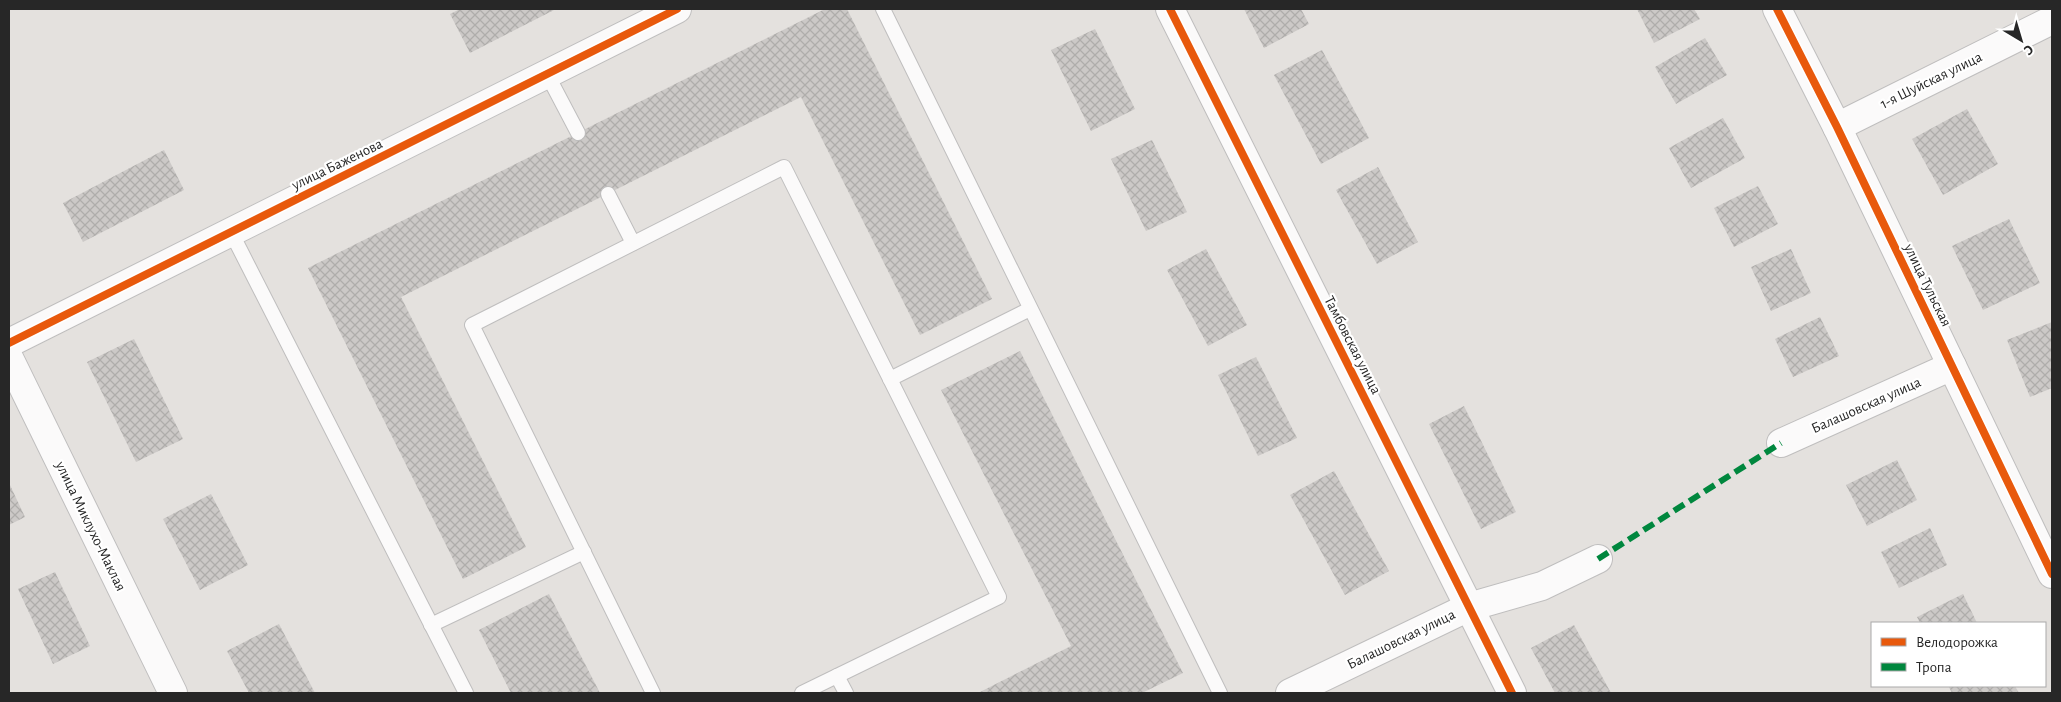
<svg xmlns="http://www.w3.org/2000/svg" width="2061" height="702" font-family="'Alegreya Sans',sans-serif">
	<defs>
		<pattern id="building-cross-hatch" width="8" height="8" patternUnits="userSpaceOnUse" patternTransform="scale(1.25)"><rect width="8" height="8" fill="#ccc9c7"/><path d="M0 0l8 8M0 8l8-8" fill="none" stroke="#afadab"/></pattern>
	</defs>
	<rect width="100%" height="100%" fill="#e4e1de"/>
	<g fill="url(#building-cross-hatch)">
		<path d="M460,9H556L470,53L450,14Z"/>
		<path d="M825,9H847L992,299L920,335L801,97L401,297L526,547L463,579L308,268Z"/>
		<path d="M1244,9H1301L1309,24L1264,48Z"/>
		<path d="M1637,9H1694L1700,19L1654,43Z"/>
		<path d="M1095,29L1135,109L1091,131L1051,50Z"/>
		<path d="M1705,38L1727,75L1676,104L1655,67Z"/>
		<path d="M1322,50L1369,138L1321,164L1274,75Z"/>
		<path d="M1967,109L1998,164L1943,195L1912,139Z"/>
		<path d="M1723,118L1745,158L1691,188L1669,148Z"/>
		<path d="M1152,140L1187,212L1146,231L1111,159Z"/>
		<path d="M164,150L184,190L83,242L63,203Z"/>
		<path d="M1378,167L1418,242L1377,264L1336,190Z"/>
		<path d="M1758,186L1778,224L1734,247L1714,208Z"/>
		<path d="M2009,219L2040,283L1983,310L1952,246Z"/>
		<path d="M1206,249L1247,325L1208,346L1167,270Z"/>
		<path d="M1791,249L1811,293L1771,311L1751,267Z"/>
		<path d="M1820,317L1839,356L1793,377L1775,339Z"/>
		<path d="M2052,322V388L2030,397L2007,340Z"/>
		<path d="M134,339L183,439L136,462L87,362Z"/>
		<path d="M1020,351L1183,673L1142,693H978L1071,646L941,390Z"/>
		<path d="M1256,357L1297,438L1258,456L1218,375Z"/>
		<path d="M1464,406L1516,512L1481,529L1429,424Z"/>
		<path d="M1897,460L1917,500L1867,526L1846,485Z"/>
		<path d="M1334,471L1389,571L1345,595L1290,495Z"/>
		<path d="M9,483L25,517L9,525Z"/>
		<path d="M211,494L248,565L200,590L163,519Z"/>
		<path d="M1930,528L1947,565L1899,588L1881,552Z"/>
		<path d="M55,572L90,646L53,664L18,589Z"/>
		<path d="M549,594L600,693H511L479,630Z"/>
		<path d="M1963,594L1977,623H1920L1917,617Z"/>
		<path d="M279,624L315,693H249L227,651Z"/>
		<path d="M1574,625L1611,693H1555L1531,648Z"/>
		<path d="M1952,686H2015L2019,693H1952L1949,687Z"/>
	</g>
	<g fill="none" stroke-linecap="round" stroke-linejoin="round">
		<defs>
			<g id="service">
				<path d="M883,9L1220,693"/>
				<path d="M547,74L578,133"/>
				<path d="M608,194L633,243"/>
				<path d="M231,232L466,693"/>
				<path d="M890,379L1030,309"/>
				<path d="M431,625L584,552"/>
				<path d="M837,676L846,693"/>
				<path d="M653,693L472,325L784,167L999,597L802,693"/>
			</g>
			<g id="minor">
				<path d="M1170,9L1512,693"/>
				<path d="M1837,127L2052,20"/>
				<path d="M1781,443L1952,366"/>
				<path d="M1290,693L1469,607L1542,586L1598,559"/>
			</g>
			<g id="tertiary">
				<path d="M1777,9L1837,127L2052,574"/>
				<path d="M9,343L677,9"/>
				<path d="M9,358L173,693"/>
			</g>
		</defs>
		<use href="#service" stroke="#bfbebe" stroke-width="16"/>
		<use href="#minor" stroke="#bfbebe" stroke-width="30"/>
		<use href="#tertiary" stroke="#bfbebe" stroke-width="30"/>
		<use href="#service" stroke="#fbfafa" stroke-width="14"/>
		<use href="#minor" stroke="#fbfafa" stroke-width="28"/>
		<use href="#tertiary" stroke="#fbfafa" stroke-width="28"/>
		<path stroke="#00873e" stroke-width="6" stroke-dasharray="12 6" stroke-linecap="butt" d="M1598,559L1781,443"/>
		<defs>
			<g id="cycleway">
				<path d="M1170,9L1512,693"/>
				<path d="M1777,9L1837,127L2052,574"/>
				<path d="M9,343L677,9"/>
			</g>
		</defs>
		<use href="#cycleway" stroke="#fff" stroke-width="11"/>
		<use href="#cycleway" stroke="#e8590c" stroke-width="8"/>
	</g>
	<g text-anchor="middle" stroke-width="4.5" stroke-linejoin="round" paint-order="stroke">
		<g font-size="15" fill="#272727" stroke="#fff">
			<text transform="translate(1931 80) rotate(-26)" y="5">1-я Шуйская улица</text>
			<text transform="translate(337 164) rotate(-26)" y="5">улица Баженова</text>
			<text transform="translate(1928 285) rotate(64)" y="5">улица Тульская</text>
			<text transform="translate(1353 345) rotate(63)" y="5">Тамбовская улица</text>
			<text transform="translate(1866 405) rotate(-24)" y="5">Балашовская улица</text>
			<text transform="translate(91 526) rotate(64)" y="5">улица Миклухо-Маклая</text>
			<text transform="translate(1401 639) rotate(-26)" y="5">Балашовская улица</text>
		</g>
	</g>
	<rect width="2061" height="702" fill="none" stroke="#272727" stroke-width="20"/>
	<rect x="1871" y="622" width="175" height="65" fill="#ffffff" stroke="#a9a9a9"/>
	<rect x="1881" y="638" width="25" height="8" fill="#e8590c" stroke="#a9a9a9"/>
	<text x="1916" y="647" font-size="15" fill="#272727">Велодорожка</text>
	<rect x="1881" y="663" width="25" height="8" fill="#00873e" stroke="#a9a9a9"/>
	<text x="1916" y="672" font-size="15" fill="#272727">Тропа</text>
	<g transform="translate(2021 40) rotate(142)" stroke="#ffffff" stroke-width="4" paint-order="stroke">
	<path d="M0-4L9 19L0 12L-9 19Z" fill="#272727"/>
	<text y="-8" font-size="14" font-weight="bold" text-anchor="middle" fill="#272727">С</text>
	</g>
</svg>
